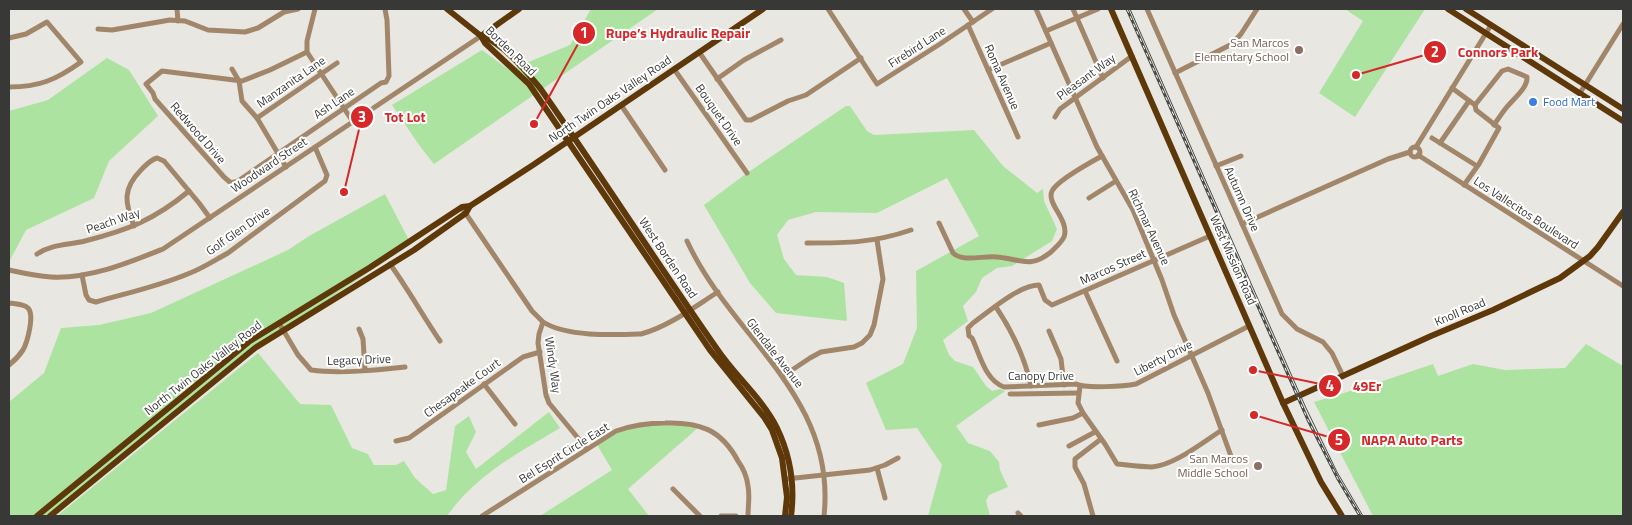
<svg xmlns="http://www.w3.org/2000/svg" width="1632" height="525" font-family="'Titillium Web',sans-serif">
	<rect width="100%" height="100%" fill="#e8e7e2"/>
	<g fill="#ade3a1">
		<path d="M591,9H658L434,164L419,145L392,105L482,50L509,70L570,45Z"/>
		<path d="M1345,9H1425L1355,117L1319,93L1363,21Z"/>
		<path d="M107,58L129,70L158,116L109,161L94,198L26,230L9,262V111L48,100Z"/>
		<path d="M846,106H850L867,131L874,135L974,130L1003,166L1037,193L1043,189L1044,201L1057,229L1052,241L1012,266L997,268L982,278L976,292L963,306L968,321L943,340L949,355L955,361L973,367L986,386L992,391L1000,389L1005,391L956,426L968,443L990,451L999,462L1000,470L1008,487L989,495L986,501L990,516H928L942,465L917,428L886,430L866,383L903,364L917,328L916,271L979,236L947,178L877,213L816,212L788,220L777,235L784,259L796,275L827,277L844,283L847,321L776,313L750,283L704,205L747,173Z"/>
		<path d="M385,194L411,244L255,348L55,516H9V402L44,373L61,328L99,325L151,313L288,250L309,236Z"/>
		<path d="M1586,344L1623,366V516H1373L1314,402L1380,382L1433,364L1438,376L1473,364L1505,370L1565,368Z"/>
		<path d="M258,353L300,404L331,405L352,448L368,454L374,465H396L404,461L415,478L433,494L446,490L455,426L469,416L476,432L466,452L476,469L549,412L560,428C517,454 477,474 447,516H57Z"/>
		<path d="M633,425L700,426L628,489L649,516H540L612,470L596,443Z"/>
	</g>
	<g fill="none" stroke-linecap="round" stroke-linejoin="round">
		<g stroke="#a2866a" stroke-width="5">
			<path d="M177,9L178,21"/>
			<path d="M315,9L307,41V52L353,122"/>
			<path d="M828,9L877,84L940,44L992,9"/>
			<path d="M964,9L973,22"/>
			<path d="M1036,9L1097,147L1133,210L1162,280L1174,315L1208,393L1232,459"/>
			<path d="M1073,9L1103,78"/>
			<path d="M1147,9L1282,314L1297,329L1323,342L1332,353L1343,376"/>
			<path d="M968,25L1018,137"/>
			<path d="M98,29L112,30L170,20L185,21L208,30L245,32L258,28L284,12L298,9"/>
			<path d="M1046,31L1098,9"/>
			<path d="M9,38L26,34L47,22L81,62C56,80 39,87 9,87"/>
			<path d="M307,52L270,70L242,81L162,71L146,84L153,93L155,99L224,177L231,183L238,181L381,83L386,82L389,76L387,20L385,9"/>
			<path d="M699,52L746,120H751L788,101L806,95L861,58"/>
			<path d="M232,69L239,81L242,101L257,118L286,167"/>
			<path d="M674,69L747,173"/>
			<path d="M988,70L1051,43"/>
			<path d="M1175,73L1232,44L1241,34L1257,9"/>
			<path d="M717,79L744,60L781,40"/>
			<path d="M1452,88L1475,105L1476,110L1499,128L1479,164L1464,185"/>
			<path d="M1580,93L1623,24"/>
			<path d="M621,105L665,170"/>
			<path d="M1475,105L1502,71L1508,69L1527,77C1528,88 1513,99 1506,108C1502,113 1498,119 1494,125"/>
			<path d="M1055,117L1060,109L1132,56"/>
			<path d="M257,118L337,63"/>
			<path d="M1432,138L1477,166"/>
			<path d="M1440,143L1469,101"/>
			<path d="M1416,147L1491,25"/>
			<circle cx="1415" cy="152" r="5"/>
			<path d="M1418,155L1623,286"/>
			<path d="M1216,166L1241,156"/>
			<path d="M1089,198L1116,181"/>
			<path d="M464,211L532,311L543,322L539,334L538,343L546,395L549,403L587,449"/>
			<path d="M939,223L953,253C964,263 984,255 997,257C1021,259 1030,269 1051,252C1056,247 1061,243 1064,237C1070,220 1046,204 1052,191C1057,181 1091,162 1102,156"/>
			<path d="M1242,224L1388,159L1410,152"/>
			<path d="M134,226C125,203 122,189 141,170C146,165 150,160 157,158L164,161L199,203L210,218"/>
			<path d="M1210,236L1052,305L1045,300L1039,285C1019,285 990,311 973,323L968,328L969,336L972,338C980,355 985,380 1004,387L1076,384C1086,389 1125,386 1136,384L1249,326"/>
			<path d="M687,241C732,339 837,395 824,516"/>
			<path d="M807,243C846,243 873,243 911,230"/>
			<path d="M37,254C52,244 69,245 85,241C128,230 154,220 189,191"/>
			<path d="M390,264C408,289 423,316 440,341"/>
			<path d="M9,270C23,273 36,276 51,277C89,279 128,263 163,249L481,36"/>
			<path d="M82,275L86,295L89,300L96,302C127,293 160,286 190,273C203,268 215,260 228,253L325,181L327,175L315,147"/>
			<path d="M1085,291L1117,361"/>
			<path d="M9,303C15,304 24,304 28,308C35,315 27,343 23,350C19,356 14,361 9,365"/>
			<path d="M996,307C1012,331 1025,358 1031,386"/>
			<path d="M543,322C567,337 613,335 641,334C668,327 694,307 718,292"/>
			<path d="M279,323L298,355L311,370C339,374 377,370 405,367"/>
			<path d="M359,329L363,339L365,370"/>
			<path d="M1049,331L1061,359L1064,385"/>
			<path d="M783,376L810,358L821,352L854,347L862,343L870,335L874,325L883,279L877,240"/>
			<path d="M484,384L515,424"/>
			<path d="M1080,386L1078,403L1083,413L1105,444L1117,464C1127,465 1142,467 1152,467C1175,465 1203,442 1222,430"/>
			<path d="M1010,394L1078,393"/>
			<path d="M1039,425L1073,418L1083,413"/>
			<path d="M396,441L409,438L523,357L540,352"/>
			<path d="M1069,446L1095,432"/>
			<path d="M877,468L885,498"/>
			<path d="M786,479L870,470L885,465L898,458"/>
			<path d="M673,489L700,516"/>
			<path d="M1018,513L1021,516"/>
			<path d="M482,516L616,431C633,425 648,423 665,423C699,422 721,429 738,461C743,468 747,477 748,486C750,496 748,506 748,516"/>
			<path d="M721,516H736"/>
			<path d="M1093,516L1084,484L1075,467V459L1101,439"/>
		</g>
		<g stroke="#5e3809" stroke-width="6">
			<path d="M447,9L481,36L485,43L529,84L710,350L764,417L772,430L782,458L787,497L785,516"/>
			<path d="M1111,9L1283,403L1321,482L1342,516"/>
			<path d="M1448,9L1623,121"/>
			<path d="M1466,9L1623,109"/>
			<path d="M481,36L519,9"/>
			<path d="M482,36C505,45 524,69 540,88C600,174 657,263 717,349C735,376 762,398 777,428C790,455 795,486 791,516"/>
			<path d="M1283,403L1431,336L1493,310L1560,278L1590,256L1598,247L1623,212"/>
			<path d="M37,516L250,341L369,268L462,207L470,206L533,165L763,9"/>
			<path d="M50,516L255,348L414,250L466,213L470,206"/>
		</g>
		<path stroke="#4a4a48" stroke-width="1" d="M1130,9L1306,408L1337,472L1363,516"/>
		<defs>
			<path id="rail" d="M1127,9L1308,420L1338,479L1360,516"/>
		</defs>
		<use href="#rail" stroke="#4a4a48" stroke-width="3"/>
		<use href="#rail" stroke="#fff" stroke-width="1" stroke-dasharray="4" stroke-linecap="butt"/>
	</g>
	<g fill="#8d6e63" stroke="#fff" stroke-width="2">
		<circle cx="1299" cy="50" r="5"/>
		<circle cx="1258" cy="466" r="5"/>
	</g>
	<circle fill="#3f7fe0" stroke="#fff" stroke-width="2" cx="1533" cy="102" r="5"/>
	<g text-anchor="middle" stroke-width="4" stroke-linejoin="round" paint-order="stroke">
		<g font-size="12" fill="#785e54" stroke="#fff" text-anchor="end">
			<text x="1289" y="47">San Marcos<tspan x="1289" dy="14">Elementary School</tspan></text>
			<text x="1248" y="463">San Marcos<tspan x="1248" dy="14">Middle School</tspan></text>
		</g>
		<g font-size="12" fill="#383836" stroke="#fff">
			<text transform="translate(917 47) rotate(-33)" y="4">Firebird Lane</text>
			<text transform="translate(511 51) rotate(44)" y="4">Borden Road</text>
			<text transform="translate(1002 77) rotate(66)" y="4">Roma Avenue</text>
			<text transform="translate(1086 77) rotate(-36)" y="4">Pleasant Way</text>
			<text transform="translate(291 82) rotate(-35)" y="4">Manzanita Lane</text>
			<text transform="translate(610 99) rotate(-34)" y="4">North Twin Oaks Valley Road</text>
			<text transform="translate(334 103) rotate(-34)" y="4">Ash Lane</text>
			<text transform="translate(719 115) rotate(55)" y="4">Bouquet Drive</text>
			<text transform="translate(198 133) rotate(49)" y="4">Redwood Drive</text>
			<text transform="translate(269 165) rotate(-34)" y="4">Woodward Street</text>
			<text transform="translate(1242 199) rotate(66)" y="4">Autumn Drive</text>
			<text transform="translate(1526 213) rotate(33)" y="4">Los Vallecitos Boulevard</text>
			<text transform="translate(113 221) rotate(-19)" y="4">Peach Way</text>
			<text transform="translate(1149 227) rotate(65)" y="4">Richmar Avenue</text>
			<text transform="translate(238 231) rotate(-35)" y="4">Golf Glen Drive</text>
			<text transform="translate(668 258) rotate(56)" y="4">West Borden Road</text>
			<text transform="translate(1233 260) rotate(66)" y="4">West Mission Road</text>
			<text transform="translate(1113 267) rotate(-24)" y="4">Marcos Street</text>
			<text transform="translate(1460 312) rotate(-23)" y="4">Knoll Road</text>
			<text transform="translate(775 353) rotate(52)" y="4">Glendale Avenue</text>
			<text transform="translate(1163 358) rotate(-27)" y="4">Liberty Drive</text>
			<text transform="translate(359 360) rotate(-2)" y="4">Legacy Drive</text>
			<text transform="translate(553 365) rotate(82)" y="4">Windy Way</text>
			<text transform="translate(203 368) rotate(-38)" y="4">North Twin Oaks Valley Road</text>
			<text x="1041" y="380">Canopy Drive</text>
			<text transform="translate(462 388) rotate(-36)" y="4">Chesapeake Court</text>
			<text transform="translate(564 453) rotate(-32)" y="4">Bel Esprit Circle East</text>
		</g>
		<g font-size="12" fill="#366cbe" stroke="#fff" text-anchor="start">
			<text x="1543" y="106">Food Mart</text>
		</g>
	</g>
	<path fill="none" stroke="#d62828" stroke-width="2" d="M534 124L584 33M1356 75L1435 52M344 192L362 117M1253 370L1330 386M1254 415L1339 440"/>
	<g fill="#d62828" stroke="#fff" stroke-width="2">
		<circle cx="534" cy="124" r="5"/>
		<circle cx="1356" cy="75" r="5"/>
		<circle cx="344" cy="192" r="5"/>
		<circle cx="1253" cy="370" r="5"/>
		<circle cx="1254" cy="415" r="5"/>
		<circle cx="584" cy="33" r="12"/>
		<circle cx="1435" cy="52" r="12"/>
		<circle cx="362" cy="117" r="12"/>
		<circle cx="1330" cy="386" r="12"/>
		<circle cx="1339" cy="440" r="12"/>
	</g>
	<g font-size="15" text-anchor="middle" font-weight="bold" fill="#fff">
		<text x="584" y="38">1</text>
		<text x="1435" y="57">2</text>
		<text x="362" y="122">3</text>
		<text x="1330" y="391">4</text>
		<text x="1339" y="445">5</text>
	</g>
	<g font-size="14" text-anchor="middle" font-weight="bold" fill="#d62828" stroke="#fff" stroke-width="4" stroke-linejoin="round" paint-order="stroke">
		<text x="678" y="38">Rupe’s Hydraulic Repair</text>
		<text x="1498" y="57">Connors Park</text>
		<text x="405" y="122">Tot Lot</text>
		<text x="1367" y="391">49Er</text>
		<text x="1412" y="445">NAPA Auto Parts</text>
	</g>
	<rect width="1632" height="525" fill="none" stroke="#383836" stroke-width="20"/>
</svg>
